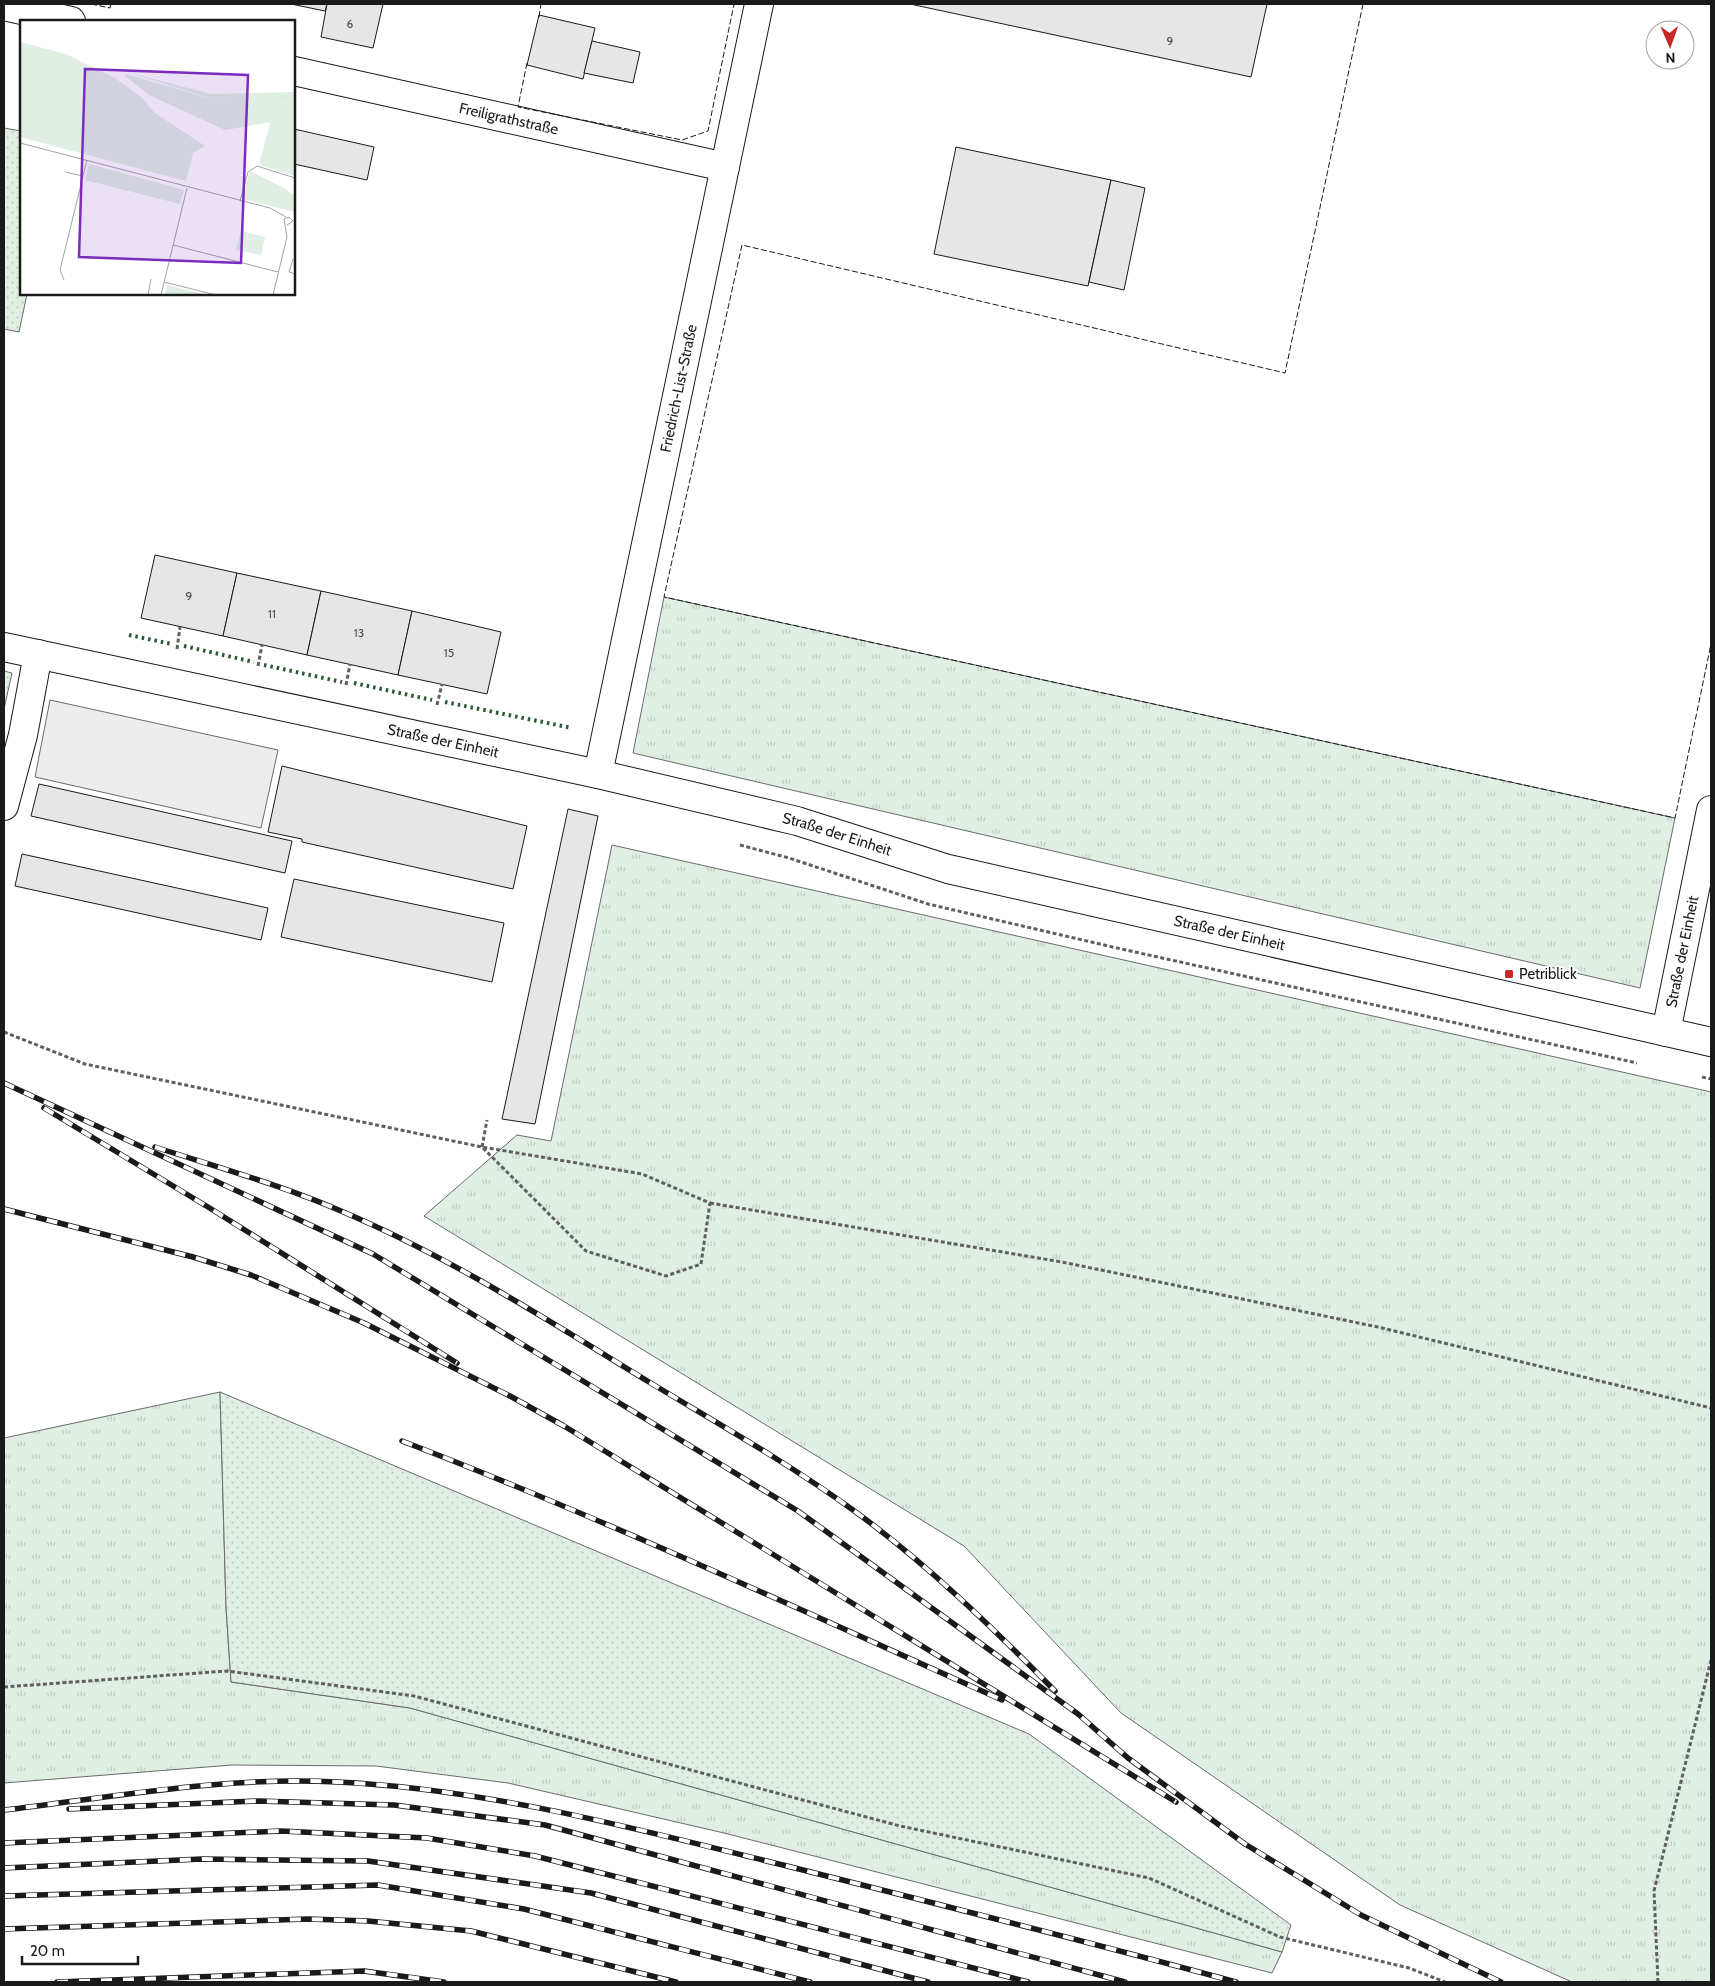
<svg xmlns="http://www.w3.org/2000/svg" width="1715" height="1986" font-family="Cabin,sans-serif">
	<defs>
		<pattern id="grass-tufts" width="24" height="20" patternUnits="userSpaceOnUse" patternTransform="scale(1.25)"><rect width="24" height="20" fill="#e0efe3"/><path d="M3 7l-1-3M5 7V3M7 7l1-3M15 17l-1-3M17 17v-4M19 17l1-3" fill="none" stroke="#c0ccc2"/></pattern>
		<pattern id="garden-dots" width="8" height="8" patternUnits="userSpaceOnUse" patternTransform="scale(1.25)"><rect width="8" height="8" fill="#e0efe3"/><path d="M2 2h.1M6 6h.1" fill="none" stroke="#c0ccc2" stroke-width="1.8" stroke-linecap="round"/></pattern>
	</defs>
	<rect width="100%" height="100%" fill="#fff"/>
	<g fill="url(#grass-tufts)" stroke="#6a6a6a">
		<path d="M664,597L1675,818L1640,988L633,753Z"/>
		<path d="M612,845L1711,1092V1982H1572L1400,1905L1121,1713L964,1546L424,1216L517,1135L551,1141Z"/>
		<path d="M220,1392L226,1607L231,1682L410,1708L1282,1952L1272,1973L724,1833L508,1783L376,1766L232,1765L4,1783V1438Z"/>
	</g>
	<g fill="url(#garden-dots)" stroke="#6a6a6a">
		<path d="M4,128L21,131V294H27L19,332L4,329Z"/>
		<path d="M4,671L12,673L4,709Z"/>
		<path d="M220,1392L1029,1734L1291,1925L1282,1952L410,1708L231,1682L226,1607Z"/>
	</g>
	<path fill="#ededed" stroke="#6a6a6a" d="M50,700L278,750L261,828L35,777Z"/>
	<g fill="#e6e6e6" stroke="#1a1a1a">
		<path d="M291,4H327L325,11Z"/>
		<path d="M327,4H383L373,48L321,37Z"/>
		<path d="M910,4H1267L1251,77Z"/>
		<path d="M539,15L595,28L583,79L527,65Z"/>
		<path d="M592,41L640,52L633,83L584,73Z"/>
		<path d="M294,129L374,147L367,180L294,164Z"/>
		<path d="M956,147L1111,180L1088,286L934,254Z"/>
		<path d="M1111,180L1145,188L1124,290L1089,282Z"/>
		<path d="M155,555L237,573L223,636L141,618Z"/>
		<path d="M237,573L321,591L307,655L223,636Z"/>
		<path d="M321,591L412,611L398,675L307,655Z"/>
		<path d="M412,611L501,632L487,694L398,675Z"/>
		<path d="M282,766L527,826L513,889L302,842V839L268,832Z"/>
		<path d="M39,784L292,841L285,873L31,816Z"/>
		<path d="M568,809L598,816L535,1124L502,1119Z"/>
		<path d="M22,854L268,908L261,940L15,886Z"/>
		<path d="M294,879L504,923L492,982L281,937Z"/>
	</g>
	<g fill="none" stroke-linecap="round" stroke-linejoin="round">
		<defs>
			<g id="minor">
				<path d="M4,6L71,21"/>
				<path id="s1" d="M294,71L725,167"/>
				<path id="s2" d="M4,647L598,774L797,821L948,869L1711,1042"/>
				<path id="s3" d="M598,774L759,4"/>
				<path d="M4,806L23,735L38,654"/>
				<path id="s4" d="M1666,1032L1711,810"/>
			</g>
		</defs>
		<use href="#minor" stroke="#1a1a1a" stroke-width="30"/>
		<g stroke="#5f5f5f" stroke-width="3" stroke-dasharray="4 2.5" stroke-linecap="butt">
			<path d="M177,649L180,627"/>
			<path d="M258,666L262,645"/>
			<path d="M346,685L350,664"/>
			<path d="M437,705L442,684"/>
			<path d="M740,845L789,858L928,904L1117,948L1637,1063"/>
			<path d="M4,1032L85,1064L482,1147L642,1174L710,1203L701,1264L666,1276L586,1251L482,1147"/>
			<path d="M1702,1077L1711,1079"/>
			<path d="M482,1147L487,1120"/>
			<path d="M710,1203L1062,1262L1378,1327L1711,1408"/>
			<path d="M4,1687L227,1671L414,1696L900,1826L1149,1878L1280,1937L1409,1968L1445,1982"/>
			<path d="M1658,1982L1654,1891L1711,1660"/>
		</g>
		<use href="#minor" stroke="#fff" stroke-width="28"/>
		<defs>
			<g id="rail">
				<path d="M4,1083L373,1254L798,1511L1078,1714L1128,1758L1245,1844L1361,1915L1501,1982"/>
				<path d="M44,1108L208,1207L457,1363"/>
				<path d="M155,1147C217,1167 281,1185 341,1211C450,1257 549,1321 649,1382C717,1423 788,1463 853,1510C926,1563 991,1626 1055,1691"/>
				<path d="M4,1209L193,1257L251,1275L364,1323L510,1396L564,1426L1176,1802"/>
				<path d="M402,1441C605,1519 803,1611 1002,1700"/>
				<path d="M69,1809L258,1801L394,1805L545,1825L1125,1982"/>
				<path d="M4,1810C114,1797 225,1776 337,1782C489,1789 636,1829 783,1865C934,1903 1085,1941 1236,1982"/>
				<path d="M4,1843L281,1831L427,1838L535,1856L1028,1982"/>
				<path d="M4,1868L202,1859L368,1861L591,1893L928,1982"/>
				<path d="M4,1896L378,1885L524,1909L810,1982"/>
				<path d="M4,1929L308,1919L368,1921L471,1931L676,1982"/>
				<path d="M57,1982L364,1971L444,1982"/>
			</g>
		</defs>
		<use href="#rail" stroke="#1a1a1a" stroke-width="5.5"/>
		<use href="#rail" stroke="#fff" stroke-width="4" stroke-dasharray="11" stroke-linecap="butt"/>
		<g stroke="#2b5a34" stroke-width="4" stroke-dasharray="2.5 4" stroke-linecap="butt">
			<path d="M129,635L172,644"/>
			<path d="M184,646L254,662"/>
			<path d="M264,665L342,682"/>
			<path d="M354,683L432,700"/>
			<path d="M445,702L572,728"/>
		</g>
		<g stroke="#1a1a1a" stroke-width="1" stroke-dasharray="6 2.5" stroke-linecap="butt">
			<path d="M91,4L110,8L111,4"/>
			<path d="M1363,4L1285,373L742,245L664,597L1675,818L1711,644"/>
			<path d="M539,17L541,4"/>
			<path d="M527,63L518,107L682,140L708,131L734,4"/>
		</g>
	</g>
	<rect fill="#c62828" stroke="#fff" stroke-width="2" x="1504" y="969" width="10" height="10" rx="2.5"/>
	<g text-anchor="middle" stroke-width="4" stroke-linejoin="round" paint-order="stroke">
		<g font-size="12" fill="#4d4d4d">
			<text x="350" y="28">6</text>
			<text x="1170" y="45">9</text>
			<text x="189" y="600">9</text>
			<text x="272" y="618">11</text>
			<text x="359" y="637">13</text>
			<text x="449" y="657">15</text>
		</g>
		<g font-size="15" fill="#1a1a1a" stroke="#fff">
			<text dy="5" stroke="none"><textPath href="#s1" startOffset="220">Freiligrathstraße</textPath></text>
			<text dy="5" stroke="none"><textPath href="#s3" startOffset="394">Friedrich-List-Straße</textPath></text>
			<text dy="5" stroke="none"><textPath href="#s2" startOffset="449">Straße der Einheit</textPath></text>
			<text dy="5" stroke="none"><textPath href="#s2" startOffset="854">Straße der Einheit</textPath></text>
			<text dy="5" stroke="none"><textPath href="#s2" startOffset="1259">Straße der Einheit</textPath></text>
			<text dy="5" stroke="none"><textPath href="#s4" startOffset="82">Straße der Einheit</textPath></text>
		</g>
		<g font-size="15" fill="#1a1a1a" stroke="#fff" text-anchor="start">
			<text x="1519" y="979">Petriblick</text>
		</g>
	</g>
	<g transform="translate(20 20)">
		<rect width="275" height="275" fill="#fff"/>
		<path d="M0,22L46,34L95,58L121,77L135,93L185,126L173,133L166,161L0,117ZM107,52L191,74L275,72V82L255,83L251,102L205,110V83ZM69,144L164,170L160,184L65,160ZM147,265L187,275H145Z" fill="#e0efe3"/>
		<path d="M264,168L275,176V192L259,188Z" fill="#e0efe3"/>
		<path d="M106,54L205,83V110L129,75L105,56ZM275,82V156L239,145L255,83ZM230,151L264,168L259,188L222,179ZM221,211L245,217L241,235L216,230Z" fill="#e0efe3"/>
		<path fill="none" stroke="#a3a3a3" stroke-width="1" d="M0,123L250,188L266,197M45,152L63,156M220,181L228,152L237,146L275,158M153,225L258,252M273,239L269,252L275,254M44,260L40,250L67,140M144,262L196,275M128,275L131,259M141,275L167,168M253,275L267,217L264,199L269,197L273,201L267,205"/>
		<path fill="#7b2cbf" fill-opacity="0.15" stroke="#7b2cbf" stroke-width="2.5" d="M65,49L228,55L221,243L59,237Z"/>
		<rect width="275" height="275" fill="none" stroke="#1a1a1a" stroke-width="2.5"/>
	</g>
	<rect width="1715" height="1986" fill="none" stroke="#1a1a1a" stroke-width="10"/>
	<g transform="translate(1670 45) rotate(178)"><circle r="24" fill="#ffffff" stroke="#a3a3a3"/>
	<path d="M0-4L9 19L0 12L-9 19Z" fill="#c62828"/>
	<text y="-8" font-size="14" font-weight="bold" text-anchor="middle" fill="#1a1a1a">N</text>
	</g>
	<path d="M22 1956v8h116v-8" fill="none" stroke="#1a1a1a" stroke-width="2.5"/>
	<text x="30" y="1956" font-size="15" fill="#1a1a1a" stroke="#ffffff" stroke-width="4" paint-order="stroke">20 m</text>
</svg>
